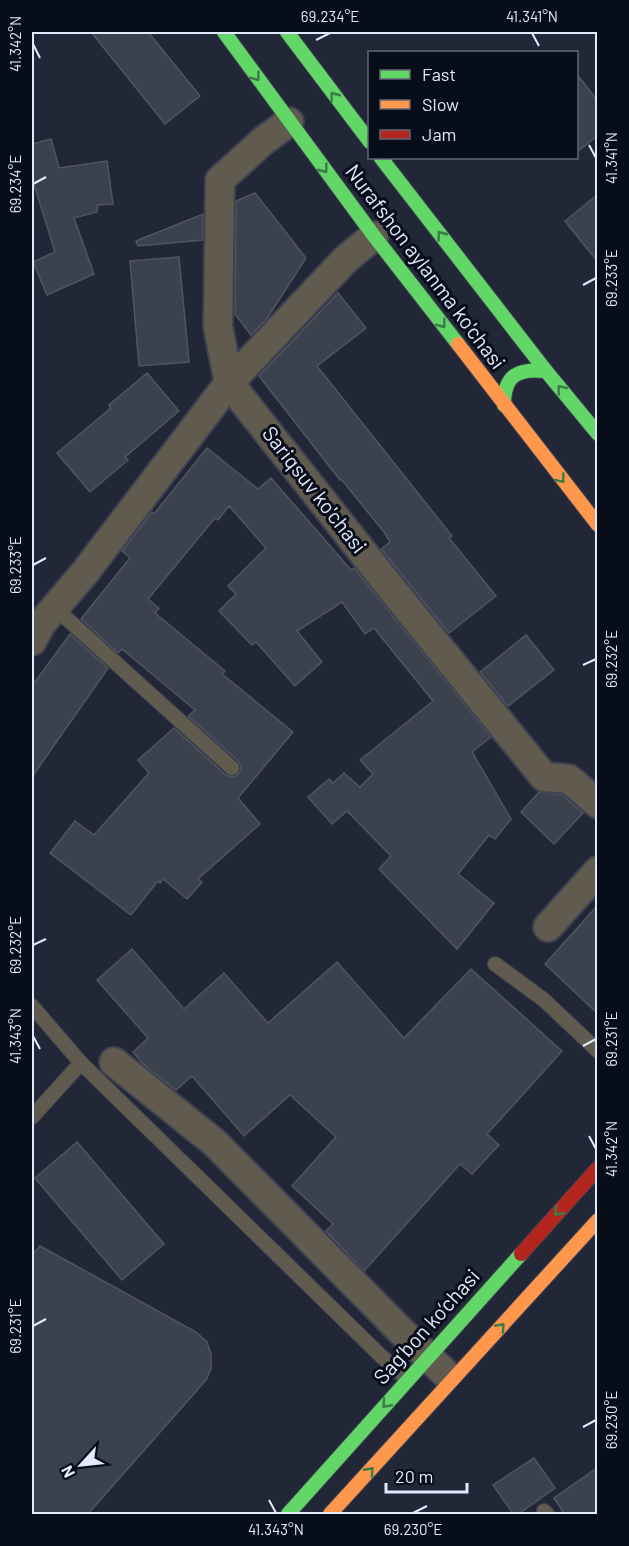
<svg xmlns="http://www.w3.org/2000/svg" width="629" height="1546" font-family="Barlow,sans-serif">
	<rect width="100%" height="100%" fill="#222737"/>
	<g fill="#3c414e" stroke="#505562" stroke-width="1.5">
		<path d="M91,32H148L200,96L165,124Z"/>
		<path d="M576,73L597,100V136L576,153Z"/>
		<path d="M51,139L59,168L107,161L113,204L98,205L97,212L74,218L94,274L47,295L33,262L55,252L32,178V144Z"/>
		<path d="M255,193L306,258L266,320L251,335L235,314L236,201Z"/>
		<path d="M597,195V261L565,221Z"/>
		<path d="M203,214V240L138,246L136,241Z"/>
		<path d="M179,257L189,362L139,366L130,261Z"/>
		<path d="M338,293L366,328L317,366L452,536L449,538L496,596L449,633L381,549L390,542L384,532L341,479L340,480L259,376Z"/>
		<path d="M147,373L179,411L125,457L128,460L90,492L57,453L111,408L109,405Z"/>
		<path d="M207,448L258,489L271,478L351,570L354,568L491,737L472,752L511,819L495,839L489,835L458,874L494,903L457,949L379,869L391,856L347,811L332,824L308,797L329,779L333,783L344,773L360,787L373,774L360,760L433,701L374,628L365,634L342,602L297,631L322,662L295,686L256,642L252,645L219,611L236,594L228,586L266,548L229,506L218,520L215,518L148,599L159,608L155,613L225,671L222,674L293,732L238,798L260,824L198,879L202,882L187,899L163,879L160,883L158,881L131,915L50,853L75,821L94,835L149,773L138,760L174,728L226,775L234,777L238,774L241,770V766L238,761L188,716L195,710L122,649L118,653L81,619L130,558L122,551L152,512L154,514Z"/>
		<path d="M70,634L108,668L32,777V686Z"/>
		<path d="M526,635L554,670L508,706L480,672Z"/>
		<path d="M539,792L562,795L583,813L554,844L521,812Z"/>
		<path d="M597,906V1013L545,964Z"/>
		<path d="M132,949L184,1009L224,973L268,1023L337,962L404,1038L471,969L562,1051L487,1134L499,1145L472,1174L460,1164L364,1271L326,1231L333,1224L292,1186L336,1137L290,1095L244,1136L192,1076L176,1090L144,1065L133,1052L148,1038L97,980Z"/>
		<path d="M77,1142L164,1244L122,1280L35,1178Z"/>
		<path d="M40,1246L196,1332L207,1342L211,1354V1369L206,1380L87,1515H32V1255Z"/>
		<path d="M534,1458L555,1488L517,1515H514L493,1485Z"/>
		<path d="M597,1468V1515H565L554,1498Z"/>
	</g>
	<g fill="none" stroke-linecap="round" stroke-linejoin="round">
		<defs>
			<g id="lane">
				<path d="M55,608L232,768"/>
				<path d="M495,964L544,1000L598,1051"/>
				<path d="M32,1006L81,1063"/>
				<path d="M32,1117L81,1063L381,1356L408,1380"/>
				<path d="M544,1511L547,1514"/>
			</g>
			<g id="street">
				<path d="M289,122L263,141L220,180L218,327L229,383L395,593L544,777L569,779L598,804"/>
				<path d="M32,641L41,624L86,571L229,383L346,259L374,236"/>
				<path d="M548,927L598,871"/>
				<path d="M114,1062L215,1143L402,1332L444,1372"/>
			</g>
			<g id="fast">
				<path d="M224,32L374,236L458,344"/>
				<path d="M287,32L370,142"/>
				<path d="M381,158L546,371L598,434"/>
				<path d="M504,405C504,375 518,368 546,371"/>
				<path d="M288,1514L521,1254"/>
			</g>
			<g id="slow">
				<path d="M458,344L598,525"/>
				<path d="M330,1514L598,1220"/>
			</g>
			<path id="jam" d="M521,1254L598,1168"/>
		</defs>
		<use href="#lane" stroke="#3f4351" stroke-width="16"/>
		<use href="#street" stroke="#3f4351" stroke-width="32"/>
		<use href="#fast" stroke="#3f4351" stroke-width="16"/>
		<use href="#slow" stroke="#3f4351" stroke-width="16"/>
		<use href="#jam" stroke="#3f4351" stroke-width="16"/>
		<use href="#lane" stroke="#605b4e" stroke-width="14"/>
		<use href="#street" stroke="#605b4e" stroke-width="28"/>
		<use href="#fast" stroke="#63d668" stroke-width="14"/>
		<use href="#slow" stroke="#ff974d" stroke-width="14"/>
		<use href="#jam" stroke="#b3261e" stroke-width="14"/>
	</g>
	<defs><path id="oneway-chevron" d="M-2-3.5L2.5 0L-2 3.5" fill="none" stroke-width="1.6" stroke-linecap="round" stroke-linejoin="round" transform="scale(1.5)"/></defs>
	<g stroke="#3a7c45">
		<use href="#oneway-chevron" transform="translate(256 77) rotate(54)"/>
		<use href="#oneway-chevron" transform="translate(334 96) rotate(-127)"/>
		<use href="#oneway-chevron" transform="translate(324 169) rotate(53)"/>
		<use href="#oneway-chevron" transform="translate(441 235) rotate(-127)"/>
		<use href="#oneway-chevron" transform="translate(442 324) rotate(53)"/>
		<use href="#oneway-chevron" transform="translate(561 389) rotate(-129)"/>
		<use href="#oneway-chevron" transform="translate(561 479) rotate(52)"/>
		<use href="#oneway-chevron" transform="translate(558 1212) rotate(132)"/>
		<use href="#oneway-chevron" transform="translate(501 1327) rotate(-48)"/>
		<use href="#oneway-chevron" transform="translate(386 1404) rotate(132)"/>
		<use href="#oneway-chevron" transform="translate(370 1471) rotate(-48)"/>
	</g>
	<path fill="none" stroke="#e2eafd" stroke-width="2" d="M532,33L539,46M316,40L330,33M33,44L40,58M589,145L596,158M33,184L46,177M583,285L596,278M33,565L46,558M583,665L596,659M33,945L46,939M33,1036L40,1049M583,1046L596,1039M589,1136L596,1149M33,1326L46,1319M583,1427L596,1420M269,1500L276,1513M413,1513L427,1506"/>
	<g text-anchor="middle" stroke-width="6" stroke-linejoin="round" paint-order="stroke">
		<g font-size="21" fill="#e2eafd" stroke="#080d1a">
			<text transform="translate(425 267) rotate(53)" y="7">Nurafshon aylanma ko'chasi</text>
			<text transform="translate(314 490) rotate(52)" y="7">Sariqsuv ko'chasi</text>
			<text transform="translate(427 1327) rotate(-48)" y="7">Sag’bon ko’chasi</text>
		</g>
	</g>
	<rect width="629" height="1546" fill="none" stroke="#080d1a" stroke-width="66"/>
	<rect x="368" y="51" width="210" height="108" fill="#080d1a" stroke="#5f6575" stroke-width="1.5"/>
	<rect x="380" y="70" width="30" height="9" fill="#63d668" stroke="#5f6575" stroke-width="1.5"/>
	<text x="422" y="81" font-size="18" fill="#e2eafd">Fast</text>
	<rect x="380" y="100" width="30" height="9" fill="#ff974d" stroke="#5f6575" stroke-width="1.5"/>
	<text x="422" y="111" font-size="18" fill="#e2eafd">Slow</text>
	<rect x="380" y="130" width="30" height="9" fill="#b3261e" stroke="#5f6575" stroke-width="1.5"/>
	<text x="422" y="141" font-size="18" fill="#e2eafd">Jam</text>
	<g transform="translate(81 1465) rotate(243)" stroke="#080d1a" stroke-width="4.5" paint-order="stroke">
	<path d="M0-4.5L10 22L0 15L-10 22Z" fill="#e2eafd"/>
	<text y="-9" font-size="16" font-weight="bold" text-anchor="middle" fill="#e2eafd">N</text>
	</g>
	<path d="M386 1483v9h81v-9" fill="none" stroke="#e2eafd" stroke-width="3"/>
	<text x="395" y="1483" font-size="18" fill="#e2eafd" stroke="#080d1a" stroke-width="4.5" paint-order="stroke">20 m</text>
	<rect x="33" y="33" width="563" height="1480" fill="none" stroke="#e2eafd" stroke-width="2"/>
	<g font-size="15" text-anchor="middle" fill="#e2eafd">
		<text x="330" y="22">69.234°E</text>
		<text x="532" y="22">41.341°N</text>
		<text transform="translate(16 44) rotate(-90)" y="5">41.342°N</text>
		<text transform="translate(612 158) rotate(-90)" y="5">41.341°N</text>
		<text transform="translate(16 184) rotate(-90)" y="5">69.234°E</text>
		<text transform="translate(612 278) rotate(-90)" y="5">69.233°E</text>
		<text transform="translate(16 565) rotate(-90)" y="5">69.233°E</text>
		<text transform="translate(612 659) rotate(-90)" y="5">69.232°E</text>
		<text transform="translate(16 945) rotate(-90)" y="5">69.232°E</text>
		<text transform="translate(16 1036) rotate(-90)" y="5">41.343°N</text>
		<text transform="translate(612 1039) rotate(-90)" y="5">69.231°E</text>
		<text transform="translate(612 1149) rotate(-90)" y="5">41.342°N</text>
		<text transform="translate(16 1326) rotate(-90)" y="5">69.231°E</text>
		<text transform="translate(612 1420) rotate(-90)" y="5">69.230°E</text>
		<text x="276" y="1535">41.343°N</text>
		<text x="413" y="1535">69.230°E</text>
	</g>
</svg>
